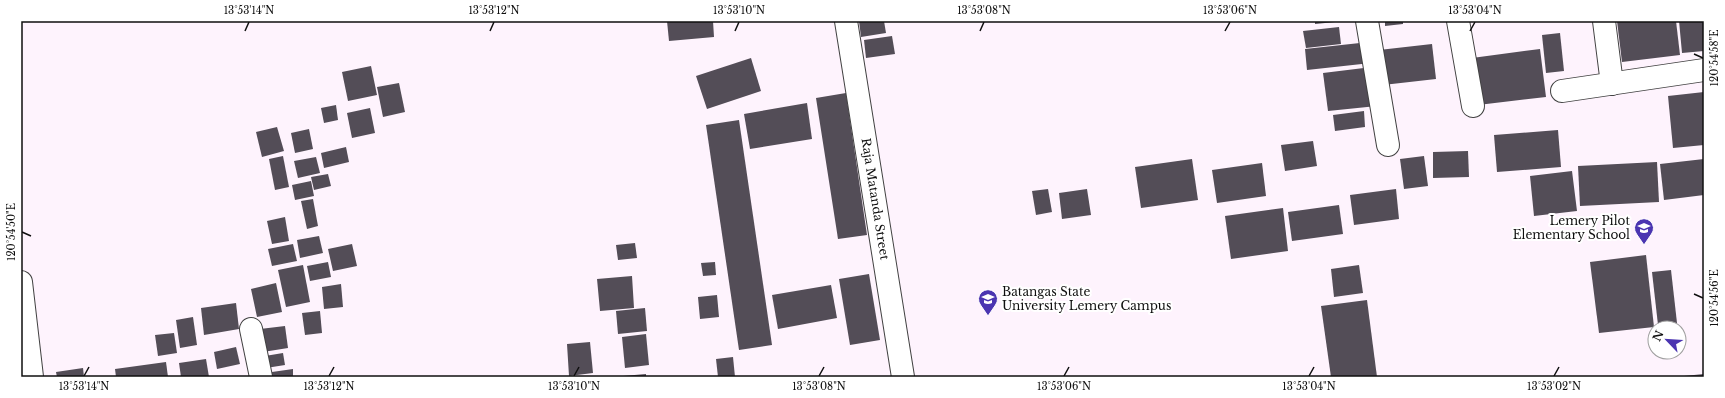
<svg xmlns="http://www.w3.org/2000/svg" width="1725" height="398" font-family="'Libre Baskerville',serif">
	<rect width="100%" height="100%" fill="#fef3fd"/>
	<g fill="#534d57">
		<path d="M667,21H713L714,37L669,41Z"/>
		<path d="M859,21H884L886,33L861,37Z"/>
		<path d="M1315,21H1335V22L1315,24Z"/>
		<path d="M1385,21H1403V24L1385,26Z"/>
		<path d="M1617,21H1676L1680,55L1622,62Z"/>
		<path d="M1679,21H1704V51L1682,53Z"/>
		<path d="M1339,27L1341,44L1306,48L1303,31Z"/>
		<path d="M1560,33L1564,71L1546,73L1542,35Z"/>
		<path d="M892,36L895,54L866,58L864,40Z"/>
		<path d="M1369,42L1371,63L1307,70L1305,49Z"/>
		<path d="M1432,44L1436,79L1383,85L1379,50Z"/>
		<path d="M1540,49L1546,97L1478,105L1472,58Z"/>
		<path d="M751,58L761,91L707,109L696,76Z"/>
		<path d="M371,66L377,95L348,101L342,72Z"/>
		<path d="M1372,67L1377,106L1328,111L1323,73Z"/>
		<path d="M399,83L405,112L383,117L377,87Z"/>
		<path d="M1704,92V145L1673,148L1668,96Z"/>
		<path d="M846,93L867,235L838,239L816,98Z"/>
		<path d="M807,103L812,139L750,149L744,114Z"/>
		<path d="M336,105L338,120L324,123L321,108Z"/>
		<path d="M370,108L375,133L352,138L347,113Z"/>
		<path d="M1364,111L1365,127L1335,131L1333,115Z"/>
		<path d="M739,120L772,345L739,350L706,125Z"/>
		<path d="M277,127L284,151L262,157L256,132Z"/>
		<path d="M309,129L313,149L295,153L291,133Z"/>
		<path d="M1558,130L1561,167L1497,172L1494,135Z"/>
		<path d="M1313,141L1317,166L1285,171L1281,145Z"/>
		<path d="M346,147L349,162L324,168L321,153Z"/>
		<path d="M1468,151L1469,177L1433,178V152Z"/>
		<path d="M283,156L289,187L275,190L269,159Z"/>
		<path d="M1424,156L1428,186L1404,189L1400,159Z"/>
		<path d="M316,157L320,173L298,178L294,161Z"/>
		<path d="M1192,159L1198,200L1141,208L1135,167Z"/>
		<path d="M1704,159V195L1664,200L1660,164Z"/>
		<path d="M1657,162L1659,202L1580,206L1578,166Z"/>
		<path d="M1262,163L1266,196L1217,203L1212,170Z"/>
		<path d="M1572,171L1577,211L1534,216L1530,176Z"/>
		<path d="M328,174L331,186L314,190L311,177Z"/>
		<path d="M311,181L314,196L295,200L292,185Z"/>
		<path d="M1048,189L1052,212L1036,215L1032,191Z"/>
		<path d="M1087,189L1091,215L1062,219L1059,193Z"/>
		<path d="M1396,189L1399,219L1354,225L1350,195Z"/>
		<path d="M313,199L318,226L307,229L301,201Z"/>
		<path d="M1339,205L1343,234L1292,241L1288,212Z"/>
		<path d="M1283,208L1288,251L1231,259L1225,216Z"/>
		<path d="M285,217L289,241L272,244L267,221Z"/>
		<path d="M319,236L323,253L300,258L297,240Z"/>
		<path d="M635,243L637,258L618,260L616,245Z"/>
		<path d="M293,244L297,261L272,266L268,249Z"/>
		<path d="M352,244L357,266L333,271L328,249Z"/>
		<path d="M1646,255L1654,327L1599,333L1590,262Z"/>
		<path d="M328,262L331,277L310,281L307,266Z"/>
		<path d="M715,262L716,275L703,276L701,263Z"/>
		<path d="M303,265L310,302L286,307L278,270Z"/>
		<path d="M1359,265L1363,293L1334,297L1331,269Z"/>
		<path d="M1671,270L1677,323L1658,325L1652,272Z"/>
		<path d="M869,274L880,340L850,345L839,279Z"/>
		<path d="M632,276L634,308L600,311L597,279Z"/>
		<path d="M276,283L282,312L257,317L251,289Z"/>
		<path d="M341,284L343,307L324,309L322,287Z"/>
		<path d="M831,285L837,318L778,329L772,295Z"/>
		<path d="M717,295L719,317L700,319L698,297Z"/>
		<path d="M1367,300L1377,377H1331L1321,306Z"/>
		<path d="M236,303L239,329L204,335L201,308Z"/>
		<path d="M645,308L647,331L618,334L616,311Z"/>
		<path d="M320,311L322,333L305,335L302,313Z"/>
		<path d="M193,317L197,345L180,348L176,320Z"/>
		<path d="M285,326L288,348L263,352L260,329Z"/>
		<path d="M174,333L177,353L158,356L155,335Z"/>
		<path d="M646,334L649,365L625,368L622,337Z"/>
		<path d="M590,342L593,373L569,376L567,344Z"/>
		<path d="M236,347L240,364L217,369L214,352Z"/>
		<path d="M283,353L285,365L266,368L265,356Z"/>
		<path d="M733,357L735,377H718L716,359Z"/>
		<path d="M206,359L209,377H181L179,363Z"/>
		<path d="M166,362L168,377H116L115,369Z"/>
		<path d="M83,368L84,377H57L56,372Z"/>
		<path d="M293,369V377H272V372Z"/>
		<path d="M646,374V377H623V376Z"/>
		<path d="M1704,374V377H1684V376Z"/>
	</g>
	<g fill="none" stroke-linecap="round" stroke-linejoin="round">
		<defs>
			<g id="minor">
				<path d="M846,21L903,377"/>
				<path d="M1367,21L1388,145"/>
				<path d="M1458,21L1473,106"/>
				<path d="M1604,21L1612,84"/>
				<path d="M1562,91L1704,70"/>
				<path d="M21,282L32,377"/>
				<path d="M251,329L261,377"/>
			</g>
		</defs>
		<use href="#minor" stroke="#424242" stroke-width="24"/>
		<use href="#minor" stroke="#fff" stroke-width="22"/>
	</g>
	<path fill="none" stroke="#0f0f0f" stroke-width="1.5" d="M245,31L249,22M490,31L494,22M735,31L739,22M980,31L984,22M1225,31L1230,22M1470,31L1475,22M1694,54L1703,58M22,232L31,236M1694,294L1703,298M84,376L89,367M329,376L334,367M574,376L579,367M819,376L824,367M1064,376L1069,367M1309,376L1314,367M1554,376L1559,367"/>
	<defs>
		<symbol id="school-pin" viewBox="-11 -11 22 30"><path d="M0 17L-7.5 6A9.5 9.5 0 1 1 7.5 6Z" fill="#4b35b1" stroke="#fff"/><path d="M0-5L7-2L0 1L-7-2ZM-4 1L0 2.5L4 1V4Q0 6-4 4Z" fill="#fff"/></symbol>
		<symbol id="university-pin" viewBox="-11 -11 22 30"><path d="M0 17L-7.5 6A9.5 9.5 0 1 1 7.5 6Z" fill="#4b35b1" stroke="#fff"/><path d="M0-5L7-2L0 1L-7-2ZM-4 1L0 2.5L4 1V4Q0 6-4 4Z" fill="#fff"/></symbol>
	</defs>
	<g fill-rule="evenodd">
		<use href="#school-pin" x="1633" y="217" width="22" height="30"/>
		<use href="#university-pin" x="977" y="288" width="22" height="30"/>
	</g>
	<g text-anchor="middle" stroke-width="4" stroke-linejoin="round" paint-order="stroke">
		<g font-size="12" fill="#0f0f0f" stroke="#fff">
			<text transform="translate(875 199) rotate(81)" y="4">Raja Matanda Street</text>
		</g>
		<g font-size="12" fill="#0f0f0f" stroke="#fff" text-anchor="end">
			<text x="1630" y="225">Lemery Pilot<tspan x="1630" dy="14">Elementary School</tspan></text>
			<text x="1002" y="296" text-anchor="start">Batangas State<tspan x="1002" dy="14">University Lemery Campus</tspan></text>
		</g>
	</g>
	<rect width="1725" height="398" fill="none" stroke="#ffffff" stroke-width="44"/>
	<g transform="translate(1667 340) rotate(295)"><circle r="19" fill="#ffffff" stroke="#9f9f9f"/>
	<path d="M0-3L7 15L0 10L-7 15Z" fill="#4b35b1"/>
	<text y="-6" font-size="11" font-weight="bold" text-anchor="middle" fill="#0f0f0f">N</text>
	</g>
	<rect x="22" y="22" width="1681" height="354" fill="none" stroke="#0f0f0f" stroke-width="1.5"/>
	<g font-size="10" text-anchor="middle" fill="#0f0f0f">
		<text x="249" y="14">13°53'14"N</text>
		<text x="494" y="14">13°53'12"N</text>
		<text x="739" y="14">13°53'10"N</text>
		<text x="984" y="14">13°53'08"N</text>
		<text x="1230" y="14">13°53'06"N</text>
		<text x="1475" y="14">13°53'04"N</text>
		<text transform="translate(1714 58) rotate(-90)" y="4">120°54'58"E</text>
		<text transform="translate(11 232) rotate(-90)" y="4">120°54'50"E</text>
		<text transform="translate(1714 298) rotate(-90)" y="4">120°54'56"E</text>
		<text x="84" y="390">13°53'14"N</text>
		<text x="329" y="390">13°53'12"N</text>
		<text x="574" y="390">13°53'10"N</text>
		<text x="819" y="390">13°53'08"N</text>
		<text x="1064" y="390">13°53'06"N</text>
		<text x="1309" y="390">13°53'04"N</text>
		<text x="1554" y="390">13°53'02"N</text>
	</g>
</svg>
